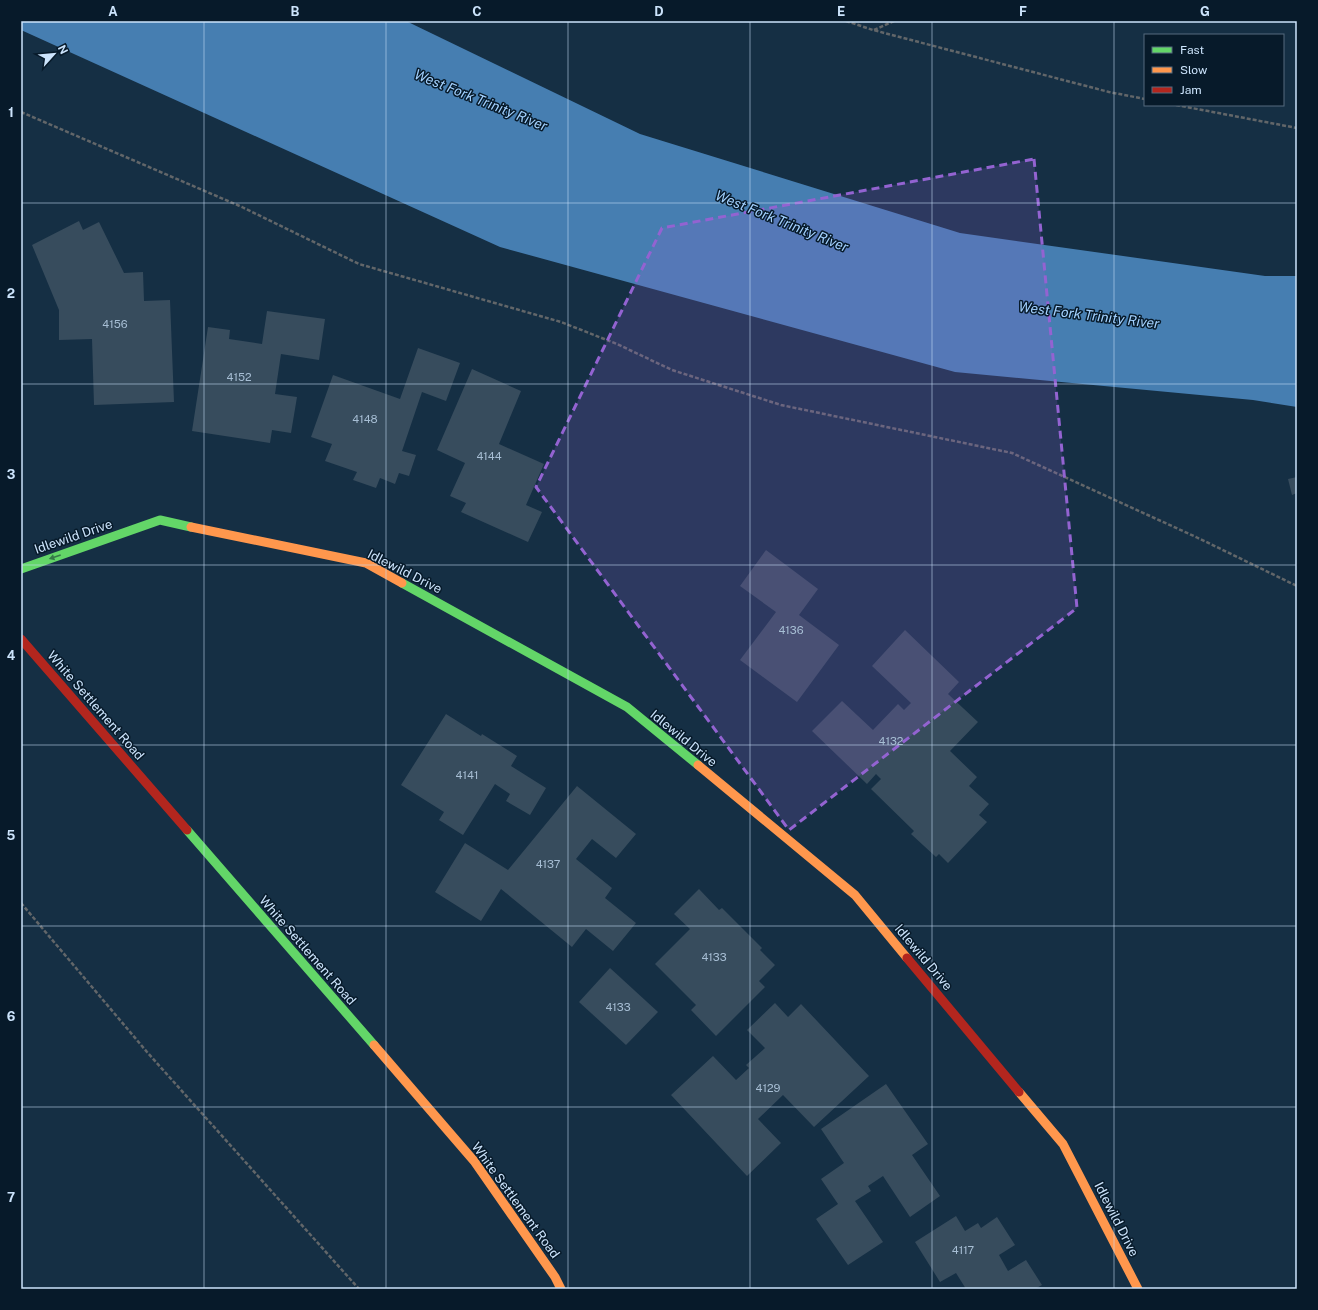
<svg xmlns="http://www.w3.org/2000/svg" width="1318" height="1310" font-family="'Public Sans',sans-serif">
	<rect width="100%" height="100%" fill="#152f44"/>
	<path fill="#467eb1" d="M21,21H406L640,134L960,233L1265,276H1297V407L1253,400L955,372L500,247L21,30Z"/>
	<g fill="#374c5d">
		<path d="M79,221L83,230L99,222L124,273L143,272L144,301L170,300L174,402L94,405L92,339L59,340V310L32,245Z"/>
		<path d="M267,311L325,319L319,360L281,354L275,394L297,397L291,433L272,430L270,443L192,431L208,327L230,330L229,339L262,344Z"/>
		<path d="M418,348L460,363L446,401L422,392L402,451L416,455L409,476L399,473L395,484L380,478L376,488L353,480L357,472L325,461L332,444L311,437L333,375L400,399Z"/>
		<path d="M472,369L521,391L499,444L544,464L526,505L542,512L528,542L461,512L466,503L450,496L465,463L437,450Z"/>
		<path d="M1297,477V493L1292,495L1288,479Z"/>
		<path d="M766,550L818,589L799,615L839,645L797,702L740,660L776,612L740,586Z"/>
		<path d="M905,630L959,682L948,694L978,722L950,751L977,777L969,786L989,804L979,815L987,822L948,863L939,854L936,857L911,834L914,831L871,789L881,779L876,774L867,784L812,731L842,701L873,730L898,704L904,710L911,703L872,666Z"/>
		<path d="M446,714L481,736L482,734L517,756L511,766L546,788L530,815L506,801L510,794L495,784L463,835L439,820L444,812L401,785Z"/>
		<path d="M577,786L636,834L616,858L592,839L576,859L612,888L605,898L636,923L613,951L586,929L572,947L501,889L481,921L435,892L465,843L508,870Z"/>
		<path d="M699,889L719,910L722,908L762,948L760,950L775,965L759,981L765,987L716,1036L691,1010L696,1005L655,964L690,929L674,914Z"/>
		<path d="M610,968L658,1012L626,1045L579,1002Z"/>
		<path d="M775,1003L788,1017L801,1004L869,1076L814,1127L783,1095L758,1119L781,1143L747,1176L671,1095L713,1056L736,1080L749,1068L746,1065L765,1048L747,1030Z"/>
		<path d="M886,1084L928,1144L912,1155L940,1196L910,1217L883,1176L868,1186L871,1191L855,1201L883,1242L848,1265L816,1219L838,1204L821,1179L844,1163L821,1129Z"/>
		<path d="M956,1216L965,1231L978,1223L981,1228L997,1217L1015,1245L999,1255L1008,1271L1026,1260L1042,1285L1035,1289H966L956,1273L940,1282L915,1242Z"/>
	</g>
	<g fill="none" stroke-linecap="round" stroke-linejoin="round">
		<g stroke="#626669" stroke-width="2.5" stroke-dasharray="4 2" stroke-linecap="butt">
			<path d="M846,21L873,30L1109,92L1145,99"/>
			<path d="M874,30L894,21"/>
			<path d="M1176,105L1297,128"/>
			<path d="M21,112L242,207L359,264L561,322L617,344L672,370L781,405L1012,453L1196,537L1297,586"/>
			<path d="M21,903L147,1052L359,1289"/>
		</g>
		<g stroke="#63d668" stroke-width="9">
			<path d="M21,569L160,520L191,527"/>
			<path d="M402,583L627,707L698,765"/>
			<path d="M187,830L374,1045"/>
		</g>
		<g stroke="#ff974d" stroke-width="9">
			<path d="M191,527L366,563L402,583"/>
			<path d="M698,765L855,895L907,958"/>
			<path d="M374,1045L474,1161L555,1277L561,1289"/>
			<path d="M1019,1092L1063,1144L1138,1289"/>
		</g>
		<g stroke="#b3261e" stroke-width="9">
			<path d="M21,639L187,830"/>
			<path d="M907,958L1019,1092"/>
		</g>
	</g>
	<defs><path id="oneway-solid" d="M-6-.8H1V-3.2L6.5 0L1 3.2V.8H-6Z"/></defs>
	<use fill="#357849" href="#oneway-solid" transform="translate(55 557) rotate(161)"/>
	<path fill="#9363d1" fill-opacity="0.2" stroke="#9363d1" stroke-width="3" stroke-dasharray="8 5" stroke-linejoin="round" d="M1034,159L1077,608L789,830L536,487L662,228Z"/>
	<path fill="none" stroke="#cce4fc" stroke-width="1" stroke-opacity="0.55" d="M204,21V1289M386,21V1289M568,21V1289M750,21V1289M932,21V1289M1114,21V1289M21,203H1297M21,384H1297M21,565H1297M21,745H1297M21,926H1297M21,1107H1297"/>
	<g text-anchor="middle" stroke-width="3" stroke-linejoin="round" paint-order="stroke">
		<g font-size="11" fill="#a7bed4">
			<text x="115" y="328">4156</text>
			<text x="239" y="381">4152</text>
			<text x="365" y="423">4148</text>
			<text x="489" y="460">4144</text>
			<text x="791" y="634">4136</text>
			<text x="891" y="745">4132</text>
			<text x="467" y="779">4141</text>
			<text x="548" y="868">4137</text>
			<text x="714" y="961">4133</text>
			<text x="618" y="1011">4133</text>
			<text x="768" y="1092">4129</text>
			<text x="963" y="1254">4117</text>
		</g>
		<g font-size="13" fill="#cce4fc" stroke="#071a2a">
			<text transform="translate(73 536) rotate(-19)" y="5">Idlewild Drive</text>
			<text transform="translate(405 571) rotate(27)" y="5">Idlewild Drive</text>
			<text transform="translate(96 705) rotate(49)" y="5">White Settlement Road</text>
			<text transform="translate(684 738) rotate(39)" y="5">Idlewild Drive</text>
			<text transform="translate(308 950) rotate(49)" y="5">White Settlement Road</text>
			<text transform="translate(924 957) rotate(50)" y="5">Idlewild Drive</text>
			<text transform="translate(516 1200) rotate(54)" y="5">White Settlement Road</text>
			<text transform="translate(1117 1219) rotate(63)" y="5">Idlewild Drive</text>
		</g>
		<g font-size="14" font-style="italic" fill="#a3d1fe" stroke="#071a2a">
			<text transform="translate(481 100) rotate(22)" y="5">West Fork Trinity River</text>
			<text transform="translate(782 221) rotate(22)" y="5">West Fork Trinity River</text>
			<text transform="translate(1089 315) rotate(7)" y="5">West Fork Trinity River</text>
		</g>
	</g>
	<rect width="1318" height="1310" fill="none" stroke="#071a2a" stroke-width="44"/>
	<rect x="1144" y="34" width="140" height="72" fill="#071a2a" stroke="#566b7e"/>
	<rect x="1152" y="47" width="20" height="6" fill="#63d668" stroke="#566b7e"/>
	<text x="1180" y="54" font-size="12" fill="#cce4fc">Fast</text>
	<rect x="1152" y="67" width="20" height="6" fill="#ff974d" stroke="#566b7e"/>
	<text x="1180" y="74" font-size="12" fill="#cce4fc">Slow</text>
	<rect x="1152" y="87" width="20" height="6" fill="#b3261e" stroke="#566b7e"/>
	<text x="1180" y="94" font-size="12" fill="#cce4fc">Jam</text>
	<g transform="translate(54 54) rotate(63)" stroke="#071a2a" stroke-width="3" paint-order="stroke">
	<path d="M0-3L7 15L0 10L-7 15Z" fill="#cce4fc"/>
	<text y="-6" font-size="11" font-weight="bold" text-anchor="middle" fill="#cce4fc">N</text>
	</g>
	<rect x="22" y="22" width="1274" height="1266" fill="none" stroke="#cce4fc" stroke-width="1.5"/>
	<g font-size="13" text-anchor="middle" font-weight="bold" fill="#cce4fc">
		<text x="113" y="16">A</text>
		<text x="295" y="16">B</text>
		<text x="477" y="16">C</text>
		<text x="659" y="16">D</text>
		<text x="841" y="16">E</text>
		<text x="1023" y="16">F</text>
		<text x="1205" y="16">G</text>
		<text x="11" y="117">1</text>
		<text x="11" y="298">2</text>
		<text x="11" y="479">3</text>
		<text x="11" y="660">4</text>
		<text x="11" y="840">5</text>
		<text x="11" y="1021">6</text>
		<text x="11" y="1202">7</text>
	</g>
</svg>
